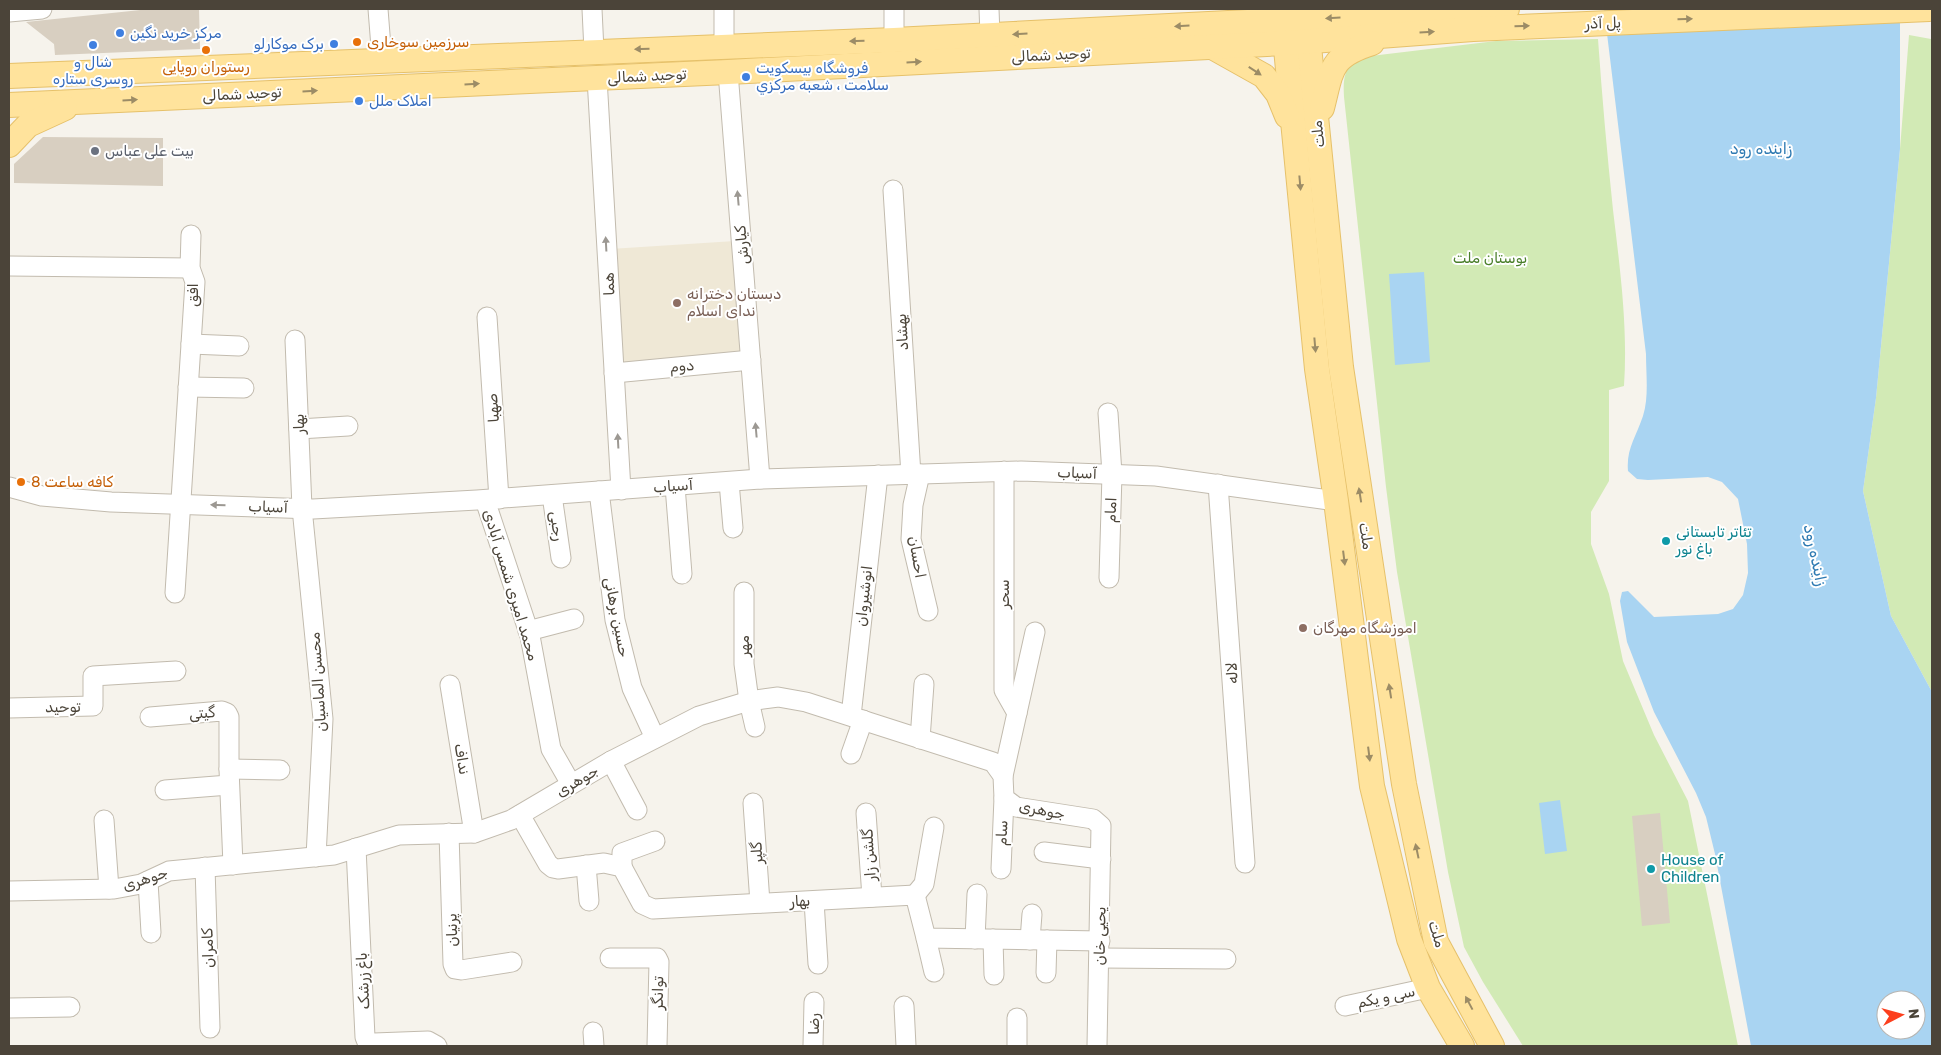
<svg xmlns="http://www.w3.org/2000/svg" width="1941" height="1055" font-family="Rubik,'Noto Sans Arabic',sans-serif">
	<rect width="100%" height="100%" fill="#f6f3ec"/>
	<path fill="#efe8d6" d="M735,241L744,357L618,369L610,249Z"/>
	<g fill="#d2eab5">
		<path d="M1909,35L1931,39L1932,42V692L1891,616L1863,491L1876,398L1900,149Z"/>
		<path d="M1598,39C1602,96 1607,153 1613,210C1620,268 1628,328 1624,386L1609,390V481L1591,512V544L1609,594L1623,661L1654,735L1688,801L1738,1046H1523L1483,982L1464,947L1448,872L1397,572L1386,487L1344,97C1343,79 1344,73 1354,58L1496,41Z"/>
	</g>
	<g fill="#a9d4f2" fill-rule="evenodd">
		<path d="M1604,9H1900V149L1876,398L1863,491L1891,616L1932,692V1046H1751L1715,854L1706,817L1696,793L1654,712L1627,642L1620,601L1622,592L1628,591L1654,617L1718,614L1733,609L1743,595L1748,573L1747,544L1738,499L1722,482L1708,477L1648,480L1637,479L1628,471C1626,449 1636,437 1643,416C1649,397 1646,374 1646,354ZM1886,1000H1916V1030H1886Z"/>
		<path d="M1424,272L1430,362L1395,365L1389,274Z"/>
		<path d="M1560,800L1567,851L1545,854L1539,803Z"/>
	</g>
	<g fill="#d8cfc1">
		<path d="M150,9H199L200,49L55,55L54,44L26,22Z"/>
		<path d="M43,137L163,138V186L14,183V164Z"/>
		<path d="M1660,813L1670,923L1642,926L1632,816Z"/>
	</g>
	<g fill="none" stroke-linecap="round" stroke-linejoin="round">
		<defs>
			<g id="minor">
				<path d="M378,9L382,60"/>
				<path d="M592,9L594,51"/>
				<path d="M724,9V46"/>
				<path d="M894,9V40"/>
				<path d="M989,9L990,35"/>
				<path d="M9,12L42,9"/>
				<path d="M728,72L760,479"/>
				<path d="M597,78L621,490"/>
				<path d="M893,190L911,475"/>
				<path d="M9,266L190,268"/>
				<path d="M487,317L499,499"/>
				<path d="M295,340L302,508L323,719L316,857"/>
				<path d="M191,344L239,346"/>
				<path d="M614,373L751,360"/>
				<path d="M188,387L244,388"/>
				<path d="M1108,413L1112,474L1109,578"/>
				<path d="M299,429L348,426"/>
				<path d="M1004,471V690L1017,713"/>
				<path d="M920,474L913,505L911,539L928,611"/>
				<path d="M729,482L733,528"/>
				<path d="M1218,484L1245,863"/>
				<path d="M675,486L682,574"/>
				<path d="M9,487L42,496L111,502L313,509L477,500L760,479L1021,471L1156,476L1336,501"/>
				<path d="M599,491L615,620L632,688L655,738"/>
				<path d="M552,495L561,558"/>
				<path d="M485,500L530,636L551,749L571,784"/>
				<path d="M744,592V664L749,701L755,727"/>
				<path d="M175,593L195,282L190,268L191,235"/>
				<path d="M528,631L574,619"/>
				<path d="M450,685L474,833"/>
				<path d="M9,708L93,706V676L176,671"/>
				<path d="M851,716L878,475"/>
				<path d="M150,717L222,711L227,713L229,717V769L233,865"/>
				<path d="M920,739L924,684"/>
				<path d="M851,754L863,720"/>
				<path d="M611,761L637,810"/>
				<path d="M229,769L280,770"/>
				<path d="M1003,776L1035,632"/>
				<path d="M165,790L229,785"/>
				<path d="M753,803L760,903"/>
				<path d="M866,813L872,897"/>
				<path d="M520,815L548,864L553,868L558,869L604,863L622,867L642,904L653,909L915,895L926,938L1100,941"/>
				<path d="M104,820L109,889"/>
				<path d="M449,833L453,964L455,969L461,970L512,962"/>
				<path d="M356,848L365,1037L367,1042L374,1043L428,1041L437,1046"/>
				<path d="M1044,852L1101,859"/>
				<path d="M586,865L589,901"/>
				<path d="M205,867L210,1028"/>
				<path d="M622,867V853L655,841"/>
				<path d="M1001,869L1004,798"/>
				<path d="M148,881L151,933"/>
				<path d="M9,891L114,889L141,884L169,871L334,855L399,835L474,833L511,820L611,761L699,716L749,701L778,697L806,702L993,762L1003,776L1004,798L1016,807L1093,819L1101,826L1097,1046"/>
				<path d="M915,895L924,884L934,827"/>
				<path d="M814,901L818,964"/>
				<path d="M926,938L934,972"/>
				<path d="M975,939L977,894"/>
				<path d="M993,939L994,975"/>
				<path d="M1030,940L1032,914"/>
				<path d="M610,958H657L659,962L657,1046"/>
				<path d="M1100,958L1226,959"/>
				<path d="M1046,973L1047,940"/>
				<path d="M904,1006L906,1046"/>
				<path d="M1345,1006L1428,988"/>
				<path d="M9,1008L70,1007"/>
				<path d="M1017,1018V1046"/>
				<path d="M593,1032L594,1046"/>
				<path d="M813,1046L814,1002"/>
			</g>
			<g id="major">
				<path d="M1307,26L1341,367L1404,784L1436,942L1492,1046"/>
				<path d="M1284,28L1317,369L1336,501L1372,786L1409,939L1428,988L1462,1046"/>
				<path d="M1214,48L1264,76L1278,94L1287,116"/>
				<path d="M9,76L894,40L1507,9"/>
				<path d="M9,105L728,72L1285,43L1473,29L1929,9"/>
				<path d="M1322,108C1332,69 1330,56 1372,43"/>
				<path d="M9,145L28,125L65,108"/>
			</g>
		</defs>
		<use href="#minor" stroke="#c2bbae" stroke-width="21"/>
		<use href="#major" stroke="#e6c16a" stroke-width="26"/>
		<use href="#minor" stroke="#fff" stroke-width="19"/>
		<use href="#major" stroke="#ffe39c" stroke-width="24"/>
	</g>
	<defs><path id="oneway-solid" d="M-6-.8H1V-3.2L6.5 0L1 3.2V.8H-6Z" transform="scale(1.25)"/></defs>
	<g fill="#9c8c66">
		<use href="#oneway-solid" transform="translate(1333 18) rotate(177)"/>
		<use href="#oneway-solid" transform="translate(1685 19) rotate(-2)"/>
		<use href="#oneway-solid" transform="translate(1182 26) rotate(177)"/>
		<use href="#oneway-solid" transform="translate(1522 26) rotate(-2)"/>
		<use href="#oneway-solid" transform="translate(1427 32) rotate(-4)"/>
		<use href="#oneway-solid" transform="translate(1020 34) rotate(177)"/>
		<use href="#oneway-solid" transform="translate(857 41) rotate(178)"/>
		<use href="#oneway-solid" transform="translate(642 49) rotate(178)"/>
		<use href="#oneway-solid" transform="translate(914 62) rotate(-3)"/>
		<use href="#oneway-solid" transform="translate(1255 71) rotate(33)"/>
		<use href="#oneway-solid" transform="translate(472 84) rotate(-3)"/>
		<use href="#oneway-solid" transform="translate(310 91) rotate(-3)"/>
		<use href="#oneway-solid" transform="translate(130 100) rotate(-3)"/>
		<use href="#oneway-solid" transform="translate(1300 183) rotate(85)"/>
		<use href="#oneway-solid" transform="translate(1315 345) rotate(85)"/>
		<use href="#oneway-solid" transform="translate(1360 495) rotate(-99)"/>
		<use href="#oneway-solid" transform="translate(1344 558) rotate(83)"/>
		<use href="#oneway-solid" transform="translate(1390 691) rotate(-99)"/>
		<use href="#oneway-solid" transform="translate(1369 754) rotate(83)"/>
		<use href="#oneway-solid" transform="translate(1417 851) rotate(-102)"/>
		<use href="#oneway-solid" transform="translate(1469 1003) rotate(-118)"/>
	</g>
	<g fill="#9c9892">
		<use href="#oneway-solid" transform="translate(738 198) rotate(-95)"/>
		<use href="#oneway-solid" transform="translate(606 244) rotate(-93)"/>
		<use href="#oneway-solid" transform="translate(756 430) rotate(-95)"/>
		<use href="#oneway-solid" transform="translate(618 441) rotate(-93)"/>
		<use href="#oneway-solid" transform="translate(218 505) rotate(-178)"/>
	</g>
	<g fill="#3f7fe0" stroke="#fff" stroke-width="2">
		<circle cx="120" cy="33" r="5"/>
		<circle cx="334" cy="44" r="5"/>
		<circle cx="93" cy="45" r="5"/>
		<circle cx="746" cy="77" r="5"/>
		<circle cx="359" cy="101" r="5"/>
	</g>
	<g fill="#e8710a" stroke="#fff" stroke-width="2">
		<circle cx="357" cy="42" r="5"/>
		<circle cx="206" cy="50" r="5"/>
		<circle cx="21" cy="482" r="5"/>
	</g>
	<circle fill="#6b7280" stroke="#fff" stroke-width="2" cx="95" cy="151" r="5"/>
	<g fill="#8d6e63" stroke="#fff" stroke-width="2">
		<circle cx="677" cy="303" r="5"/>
		<circle cx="1303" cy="628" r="5"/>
	</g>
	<g fill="#0f9aa8" stroke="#fff" stroke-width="2">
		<circle cx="1666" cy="541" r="5"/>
		<circle cx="1651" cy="869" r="5"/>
	</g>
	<g text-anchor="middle" stroke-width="4" stroke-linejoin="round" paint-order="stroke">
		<g font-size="15" fill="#4b4439" stroke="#fff">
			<text transform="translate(1603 23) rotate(-2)" y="5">پل آذر</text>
			<text transform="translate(1051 55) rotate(-3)" y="5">توحید شمالی</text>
			<text transform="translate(647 76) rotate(-3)" y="5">توحید شمالی</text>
			<text transform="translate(242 94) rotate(-3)" y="5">توحید شمالی</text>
			<text transform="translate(1318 134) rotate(-96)" y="5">ملت</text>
			<text transform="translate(742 245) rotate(-95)" y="5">کیارش</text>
			<text transform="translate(609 284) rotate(-93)" y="5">هما</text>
			<text transform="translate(193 295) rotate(-90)" y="5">افق</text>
			<text transform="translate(902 332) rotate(-94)" y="5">بهشاد</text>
			<text transform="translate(682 366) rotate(-5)" y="5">دوم</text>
			<text transform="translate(493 408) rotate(-94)" y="5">صهبا</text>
			<text transform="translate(299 424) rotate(-92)" y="5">بهار</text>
			<text transform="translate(1077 473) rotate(2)" y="5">آسیاب</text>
			<text transform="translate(673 486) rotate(-4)" y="5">آسیاب</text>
			<text transform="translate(268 507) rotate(2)" y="5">آسیاب</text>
			<text transform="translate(1111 510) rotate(-88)" y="5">امام</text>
			<text transform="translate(557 526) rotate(82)" y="5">رجبی</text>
			<text transform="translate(1366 536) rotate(81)" y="5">ملت</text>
			<text transform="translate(917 557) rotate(80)" y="5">احسان</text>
			<text transform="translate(511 585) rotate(73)" y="5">محمد امیری شمس آبادی</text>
			<text transform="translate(1004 594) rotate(-90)" y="5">سحر</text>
			<text transform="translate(864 596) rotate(-84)" y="5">انوشیروان</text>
			<text transform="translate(617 617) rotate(79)" y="5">حسین برهانی</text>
			<text transform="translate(744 646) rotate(-90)" y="5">مهر</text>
			<text transform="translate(1232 673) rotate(-94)" y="5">لاله</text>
			<text transform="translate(318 682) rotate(-94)" y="5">محسن الماسیان</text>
			<text transform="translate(63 707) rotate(-1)" y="5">توحید</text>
			<text transform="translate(202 713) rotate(-4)" y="5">گیتی</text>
			<text transform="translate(462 759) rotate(81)" y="5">نداف</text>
			<text transform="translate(577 781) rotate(-31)" y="5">جوهری</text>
			<text transform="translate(1042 810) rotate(11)" y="5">جوهری</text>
			<text transform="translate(1002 833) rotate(-88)" y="5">سام</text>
			<text transform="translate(757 853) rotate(-94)" y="5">گلپر</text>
			<text transform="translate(869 855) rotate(-94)" y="5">گلشن زار</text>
			<text transform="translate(145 879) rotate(-18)" y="5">جوهری</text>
			<text transform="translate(800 901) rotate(-3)" y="5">بهار</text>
			<text transform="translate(452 930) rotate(-92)" y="5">پرنیان</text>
			<text transform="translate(1437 934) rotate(73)" y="5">ملت</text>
			<text transform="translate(1100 936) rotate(-89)" y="5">یحیی خان</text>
			<text transform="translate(208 948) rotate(-92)" y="5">کامران</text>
			<text transform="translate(363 981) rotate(-93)" y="5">باغ زرشک</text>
			<text transform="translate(658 993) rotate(-89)" y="5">توانگر</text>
			<text transform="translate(1386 997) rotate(-12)" y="5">سی و یکم</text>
			<text transform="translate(814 1024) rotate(-90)" y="5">رضا</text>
		</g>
		<g font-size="15" fill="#366cbe" stroke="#fff" text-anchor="start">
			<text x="130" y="38">مرکز خرید نگین</text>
			<text x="324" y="49" text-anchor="end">برک موکارلو</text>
			<text x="93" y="67" text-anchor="middle">شال و<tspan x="93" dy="17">روسری ستاره</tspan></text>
			<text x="756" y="73">فروشگاه بيسكويت<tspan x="756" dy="17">سلامت ، شعبه مركزي</tspan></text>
			<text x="369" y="106">املاک ملل</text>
		</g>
		<g font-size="15" fill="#c56008" stroke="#fff" text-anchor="start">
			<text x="367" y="47">سرزمین سوخاری</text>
			<text x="206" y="72" text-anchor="middle">رستوران رویایی</text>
			<text x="31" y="487">کافه ساعت 8</text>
		</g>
		<g font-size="15" fill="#5b616d" stroke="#fff" text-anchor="start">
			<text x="105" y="156">بیت علی عباس</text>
		</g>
		<g font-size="15" fill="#4a7f2a" stroke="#fff">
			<text x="1490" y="263">بوستان ملت</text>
		</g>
		<g font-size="15" fill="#785e54" stroke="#fff" text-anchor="start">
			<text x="687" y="299">دبستان دخترانه<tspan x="687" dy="17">ندای اسلام</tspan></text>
			<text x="1313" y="633">اموزشگاه مهرگان</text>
		</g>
		<g font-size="15" fill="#0d838f" stroke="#fff" text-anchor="start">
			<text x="1676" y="537">تئاتر تابستانی<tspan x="1676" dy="17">باغ نور</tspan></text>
			<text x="1661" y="865">House of<tspan x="1661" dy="17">Children</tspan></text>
		</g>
		<g font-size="16" font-style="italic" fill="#2e7ab2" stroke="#fff">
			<text x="1761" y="154">زاینده رود</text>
			<text transform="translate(1816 555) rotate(78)" y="6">زاینده رود</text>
		</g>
	</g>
	<rect width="1941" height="1055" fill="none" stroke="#4b4439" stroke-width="20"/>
	<g transform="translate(1901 1015) rotate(84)"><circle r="24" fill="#ffffff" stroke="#b7b4b0"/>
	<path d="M0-4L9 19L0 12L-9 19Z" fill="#fc3f1d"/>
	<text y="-8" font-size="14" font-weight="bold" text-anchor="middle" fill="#4b4439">N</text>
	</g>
</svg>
